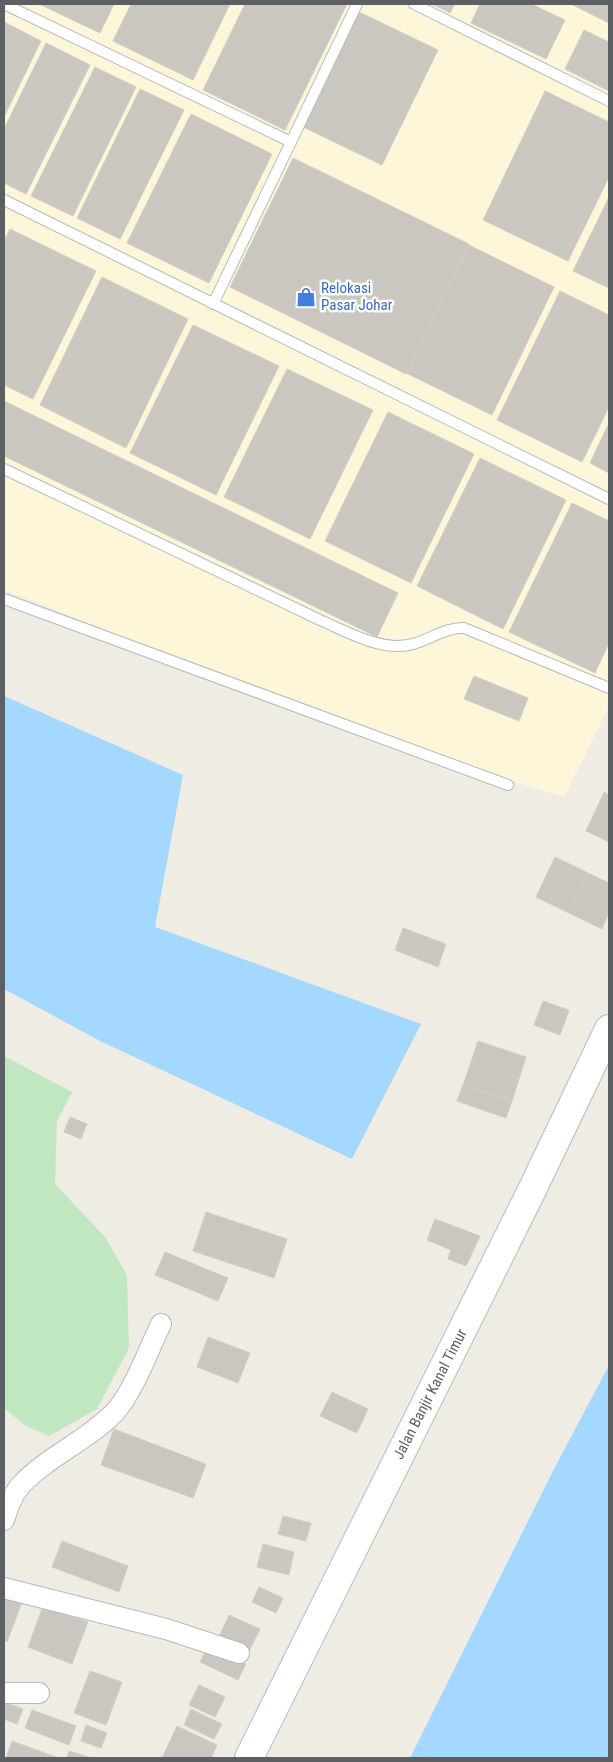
<svg xmlns="http://www.w3.org/2000/svg" width="613" height="1762" font-family="'Roboto Condensed',sans-serif">
	<rect width="100%" height="100%" fill="#efece4"/>
	<path fill="#fef6d9" d="M4,4H609V706L564,797L383,742L56,610L4,590Z"/>
	<path fill="#c0e7c0" d="M4,1056L72,1092L57,1121L55,1184L105,1237L127,1275L129,1348L97,1409L49,1436L26,1426L4,1408Z"/>
	<g fill="#a4d8ff">
		<path d="M4,696L183,775L155,927L421,1024L352,1159L100,1041L4,989Z"/>
		<path d="M609,1365V1758H410L554,1469Z"/>
	</g>
	<g fill="#cac7c1" stroke="#d4cec2">
		<path d="M39,4H114L100,33Z"/>
		<path d="M131,4H230L193,80L113,41Z"/>
		<path d="M245,4H347L285,130L203,90Z"/>
		<path d="M432,4H455L450,13Z"/>
		<path d="M480,4H531L565,20L546,59L471,23Z"/>
		<path d="M571,4H609V23Z"/>
		<path d="M357,11L438,50L382,165L301,126Z"/>
		<path d="M4,22L41,41L4,117Z"/>
		<path d="M584,30L609,42V91L565,69Z"/>
		<path d="M46,43L90,65L26,194L4,183V129Z"/>
		<path d="M95,67L136,87L73,216L31,196Z"/>
		<path d="M140,89L184,110L120,239L77,218Z"/>
		<path d="M545,91L609,122V177L568,261L483,220Z"/>
		<path d="M191,114L272,154L209,283L127,243Z"/>
		<path d="M293,158L469,244L406,374L230,287Z"/>
		<path d="M609,197V288L573,271Z"/>
		<path d="M10,229L96,271L33,399L4,385V241Z"/>
		<path d="M469,245L554,287L492,415L406,373Z"/>
		<path d="M102,277L188,319L126,448L40,405Z"/>
		<path d="M560,291L609,315V407L582,462L497,420Z"/>
		<path d="M193,325L279,366L216,495L130,453Z"/>
		<path d="M287,369L373,410L310,539L224,497Z"/>
		<path d="M4,401L398,593L377,637L4,456Z"/>
		<path d="M388,412L474,454L411,583L325,541Z"/>
		<path d="M609,423V473L590,463Z"/>
		<path d="M480,458L566,500L503,629L417,586Z"/>
		<path d="M572,503L609,521V643L595,673L509,632Z"/>
		<path d="M474,676L528,698L519,721L464,699Z"/>
		<path d="M604,792L609,795V816L596,810Z"/>
		<path d="M596,810L609,816V842L586,831Z"/>
		<path d="M555,857L588,873L569,913L536,897Z"/>
		<path d="M588,873L609,883V912L602,929L569,913Z"/>
		<path d="M403,928L446,944L438,967L395,950Z"/>
		<path d="M543,1001L569,1010L560,1035L534,1025Z"/>
		<path d="M478,1041L526,1057L519,1079L471,1062Z"/>
		<path d="M471,1062L519,1079L512,1101L463,1085Z"/>
		<path d="M463,1085L512,1101L506,1118L457,1101Z"/>
		<path d="M70,1117L87,1124L81,1139L64,1132Z"/>
		<path d="M206,1212L287,1239L274,1278L193,1251Z"/>
		<path d="M435,1219L480,1236L466,1266L448,1259L451,1250L427,1240Z"/>
		<path d="M165,1252L228,1278L218,1301L155,1275Z"/>
		<path d="M208,1337L250,1353L238,1383L197,1367Z"/>
		<path d="M332,1392L368,1409L357,1433L320,1416Z"/>
		<path d="M114,1429L206,1464L193,1498L101,1465Z"/>
		<path d="M283,1516L311,1523L306,1541L278,1534Z"/>
		<path d="M62,1541L128,1566L119,1592L52,1567Z"/>
		<path d="M263,1544L294,1552L289,1575L257,1567Z"/>
		<path d="M259,1587L283,1598L276,1613L252,1602Z"/>
		<path d="M4,1595L22,1602L7,1642L4,1640Z"/>
		<path d="M43,1606L88,1622L72,1664L28,1647Z"/>
		<path d="M229,1615L260,1629L248,1653L218,1639Z"/>
		<path d="M208,1646L246,1664L238,1680L200,1662Z"/>
		<path d="M90,1671L122,1682L106,1725L74,1713Z"/>
		<path d="M199,1685L225,1697L215,1717L189,1705Z"/>
		<path d="M4,1702L23,1709L17,1724L4,1719Z"/>
		<path d="M191,1709L222,1724L214,1739L184,1725Z"/>
		<path d="M32,1710L76,1726L69,1745L25,1728Z"/>
		<path d="M86,1725L107,1733L101,1748L81,1741Z"/>
		<path d="M177,1726L217,1745L211,1758H162Z"/>
		<path d="M12,1741L59,1758H6Z"/>
		<path d="M69,1751L92,1758H67Z"/>
	</g>
	<g fill="none" stroke-linecap="round" stroke-linejoin="round">
		<defs>
			<g id="lane">
				<path d="M4,4L291,142L357,4"/>
				<path d="M414,4L609,101"/>
				<path d="M4,200L609,499"/>
				<path d="M213,304L291,142"/>
				<path d="M4,469L320,620C348,632 385,654 416,643C432,638 448,627 464,628L609,688"/>
				<path d="M4,599L508,785"/>
			</g>
			<g id="street">
				<path d="M4,1520C8,1508 12,1495 21,1485C48,1456 87,1441 115,1412C133,1392 149,1349 161,1324"/>
				<path d="M4,1588L166,1629L239,1653"/>
				<path d="M4,1693H39"/>
			</g>
			<path id="secondary" d="M249,1758L532,1190L609,1029"/>
		</defs>
		<use href="#lane" stroke="#b6babe" stroke-width="12"/>
		<use href="#street" stroke="#b6babe" stroke-width="22"/>
		<use href="#secondary" stroke="#b7bbc0" stroke-width="30"/>
		<use href="#lane" stroke="#fff" stroke-width="10"/>
		<use href="#street" stroke="#fff" stroke-width="20"/>
		<use href="#secondary" stroke="#fff" stroke-width="28"/>
	</g>
	<defs>
		<symbol id="shop-bare" viewBox="-9 -9 18 18"><path d="M-5-2.5h2.3a2.7 3.5 0 0 1 5.4 0H5L5.5 6h-11ZM-1.5-2.5h3a1.5 2.3 0 0 0-3 0Z" fill="#3f7fe0" stroke="#fff" stroke-width="2.5" paint-order="stroke"/></symbol>
	</defs>
	<g fill-rule="evenodd">
		<use href="#shop-bare" x="292" y="283" width="28" height="28"/>
	</g>
	<g text-anchor="middle" stroke-width="5" stroke-linejoin="round" paint-order="stroke">
		<g font-size="15" fill="#366cbe" stroke="#fff" text-anchor="start">
			<text x="321" y="293">Relokasi<tspan x="321" dy="17">Pasar Johar</tspan></text>
		</g>
		<g font-size="15" fill="#5c6065" stroke="#fff">
			<text transform="translate(430 1394) rotate(-63)" y="5">Jalan Banjir Kanal Timur</text>
		</g>
	</g>
	<rect width="613" height="1762" fill="none" stroke="#5c6065" stroke-width="10"/>
</svg>
